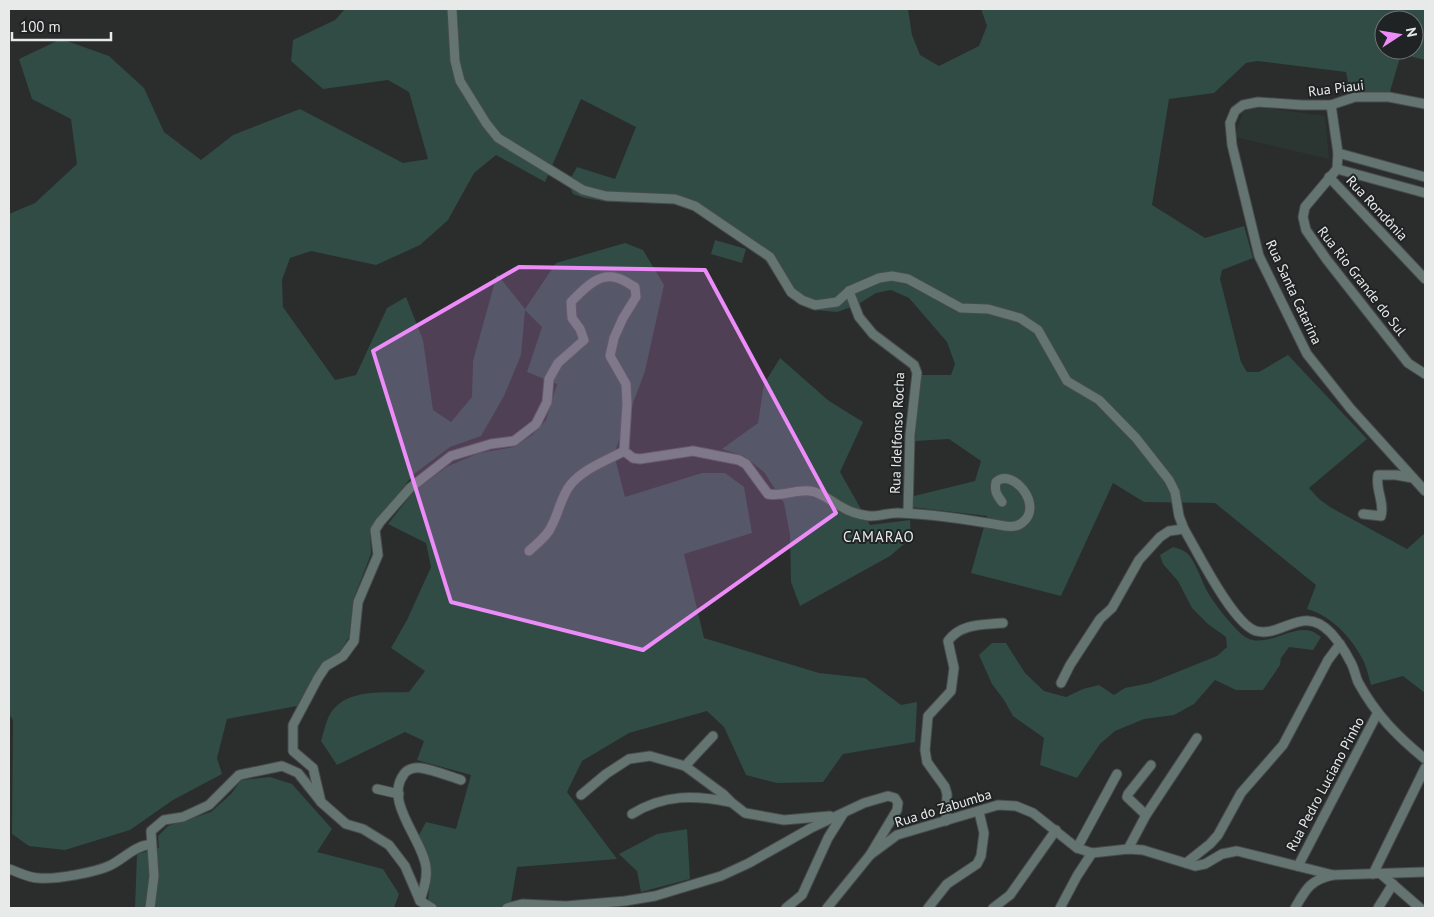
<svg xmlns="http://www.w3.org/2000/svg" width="1434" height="917" font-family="'PT Sans',sans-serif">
	<rect width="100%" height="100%" fill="#2a2d2c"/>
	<path fill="#2b3633" d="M1258,107L1325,116L1329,159L1235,137L1244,109Z"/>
	<g fill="#314b45" fill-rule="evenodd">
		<path d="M345,9H908L912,35L920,55L939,66L979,46L987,26L981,9H1425V60L1401,54L1389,95L1351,96L1346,72L1257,61L1246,63L1214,93L1169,99L1152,205L1205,238L1244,226L1253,258L1222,270L1220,279L1241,362L1247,372H1259L1288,355L1367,439L1309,488L1319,499L1330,507L1407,549L1425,533V693L1403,676L1371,685C1369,678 1367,669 1364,662C1353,639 1332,616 1307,609L1316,585L1215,503L1144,502L1113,483L1061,596L971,573L987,516L911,507L914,496L975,481L981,461L949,439L915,441L919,375H951L955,364L947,342L909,298L891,290L876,293L857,305L837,312L814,310L791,299L785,288L759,252L697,212L674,204L610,202L585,198L573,194L568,183L577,167L615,179L636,127L581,99L545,182L496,155L474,173L448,220L420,245L376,265L311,251L290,258L282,280L283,307L335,380L356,375L387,308L406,297L423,340L433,410L451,422L472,397L473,361L497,274L525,309L556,263L625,243L643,250L664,285L645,371L614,454L625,497L702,473H725L744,487L752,533L684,554L704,638L819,673L865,678L901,705L917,702L915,742L843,754L823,782L777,783L746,775L724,727L707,711L629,733L582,761L567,792L617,859L517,867L510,908H427C432,874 431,869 418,837L426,822L456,829L471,775L417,760L424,741L405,732L337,765L321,741C324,732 326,719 332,711C349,688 384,693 409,692L425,671L391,648L407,620L431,567L426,543L388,524L414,491L448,466L479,453L514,447L532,435L546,420L557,384L527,372L542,327L525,310L521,355L504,396L481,436L450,447L414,474L370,528L371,554L353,600L349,637L340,652L320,667L297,706L227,719L217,758L222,774L173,800L130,830L65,850L29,846L12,834L13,720L9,714V214L35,203L77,164L71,119L32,99L19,59L61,39L109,56L144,88L164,132L201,160L233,135L300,109L403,163L428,159L409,92L388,80L323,89L291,61L293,40L335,20ZM1384,20H1414V50H1384Z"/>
		<path d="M715,240L746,249L742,263L711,254Z"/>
		<path d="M780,358L829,401L863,422L840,472L870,525L910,520L911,538L890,556L800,606L791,582L790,535L784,503L764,472L744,456L722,449L758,423L764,384Z"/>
		<path d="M1173,547C1176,548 1181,549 1184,551C1194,556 1201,580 1207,591C1212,601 1237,633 1247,638C1267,648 1292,625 1311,631C1315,632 1318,635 1321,637L1313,650L1289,647L1281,658L1280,665L1263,690H1236L1215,680L1194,704L1174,715L1144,719L1115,731L1100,744L1077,778L1040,765L1044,738L1013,716L1004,700L992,684L979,655L992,643H1006L1025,673L1044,691L1066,697L1083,689L1099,685L1114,695L1125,688L1150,683L1217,656L1227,647L1226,637L1208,624L1192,608L1178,581L1163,564L1160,555Z"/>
		<path d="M270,777L292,784L332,829L317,852L383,869L399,894L394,908H135L137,854L159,848L158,836L168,826L211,812L231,794L241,780Z"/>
		<path d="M687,829L690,879L641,892L637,871L619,854L657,834Z"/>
	</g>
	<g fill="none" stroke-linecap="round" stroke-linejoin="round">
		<defs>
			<g id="minor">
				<path d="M452,9L455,61L460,81L486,123L498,138L583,190L606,196L675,199L695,206L770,257L791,292L802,300L815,305L837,302L849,291L879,278L892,276L908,279L961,308L988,309L1020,318L1038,330L1067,381L1099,400L1136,438L1169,480L1175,492L1179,516L1184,529C1197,551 1233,624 1256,631C1282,638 1303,603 1331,633C1338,641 1345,651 1350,661C1354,667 1355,675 1358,682C1376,715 1397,736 1425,759"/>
				<path d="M1425,104L1389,97H1355L1331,105H1302L1258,102L1243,105L1235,111L1230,123L1232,145L1259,256L1307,354L1350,408L1425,491"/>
				<path d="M1331,105L1338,153L1337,169L1305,207L1303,217L1306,230L1327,260L1408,363L1425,374"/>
				<path d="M1338,153L1425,177"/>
				<path d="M1337,169L1425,193"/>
				<path d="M1329,177L1425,279"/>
				<path d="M849,291L859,317L873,334L914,365L917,373L910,435L908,513"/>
				<path d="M1363,514L1381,516C1385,502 1375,490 1378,475H1396L1413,478"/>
				<path d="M529,551C537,543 548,536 552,525C559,512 561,496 571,484C585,468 606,461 624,451"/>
				<path d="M1061,683L1070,665L1100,619L1112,608L1139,560L1160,537L1169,531L1184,529"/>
				<path d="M685,766L713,736"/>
				<path d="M377,789L399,794"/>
				<path d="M581,795L606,774L629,759L650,756L685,766L723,794L731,802L745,813L784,820L830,816"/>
				<path d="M321,802L313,768L293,751V725L318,678L326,666L343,656L354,641L358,602L378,555L375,530L380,522L410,488L451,456L491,444L514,441L536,424L547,402L549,379L558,363L584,340L580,329L572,318L571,302C583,290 598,272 617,278C623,279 629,284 635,287L636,297L623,318L614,338L610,356L626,384L627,404L624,451L633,458L640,459L693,451L739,460L746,464L768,494C783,497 796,489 810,491C821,492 831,501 840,506C848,511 860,515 869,516C880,517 889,512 899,513C935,514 971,520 1005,526C1012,527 1018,527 1023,522C1044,505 1012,467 996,482C994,491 997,495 1002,502"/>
				<path d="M632,814C664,794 695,795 730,802"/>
				<path d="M1146,815L1127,797L1128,794L1151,765"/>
				<path d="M946,821L947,794L945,787L927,762L925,750L928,716L951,691L954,668L948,641C961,623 983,625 1003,623"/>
				<path d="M1077,848L1117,774"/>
				<path d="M1128,849L1146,815L1197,738"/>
				<path d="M1186,863L1210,844L1218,835L1241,793L1283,745L1328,660L1340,644"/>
				<path d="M1298,866L1377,714"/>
				<path d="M9,869C18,872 29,878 38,878C55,880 97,872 111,865C126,857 133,847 151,844"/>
				<path d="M1373,874L1425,768"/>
				<path d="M1381,874L1420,908"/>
				<path d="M420,901C423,890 428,879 426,867C423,840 383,801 404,774C407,769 415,767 421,768C434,770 448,776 461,780"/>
				<path d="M150,908L154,876L151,831L164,820L183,817L209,805L239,775L282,766L298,773L321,802L346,824L363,829L389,845L405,866L420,901L432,908"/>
				<path d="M507,908L522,904L566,906L625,901L655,896L721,876L749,863L811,828L864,803L888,796L895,798L898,803L897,810L870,855L897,835L998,805L1016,806L1033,813L1077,848L1092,853L1128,849L1143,850L1195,866L1205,864L1222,854L1237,851L1333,875"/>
				<path d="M786,908L802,895L828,838L843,814"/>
				<path d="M827,908L870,855"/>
				<path d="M928,908L947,884L977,864L981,856L984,833L979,812"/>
				<path d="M993,908L1010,895L1056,830"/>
				<path d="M1060,908L1077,876L1092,853"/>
				<path d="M1295,908C1306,889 1310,880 1333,875L1425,872"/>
				<path d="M1378,908L1393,884"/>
			</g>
		</defs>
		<use href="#minor" stroke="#484b4a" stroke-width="11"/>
		<use href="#minor" stroke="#647470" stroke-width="9"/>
	</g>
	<path fill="#ed8cf9" fill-opacity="0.2" stroke="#ed8cf9" stroke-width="4" stroke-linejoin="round" d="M519,267L705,270L836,513L643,650L451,602L373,351Z"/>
	<g text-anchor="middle" stroke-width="4" stroke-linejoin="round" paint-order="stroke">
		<g font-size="14" fill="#e8eaea" stroke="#202323">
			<text transform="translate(1336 88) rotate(-7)" y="5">Rua Piaui</text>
			<text transform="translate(1377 208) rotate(47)" y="5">Rua Rondônia</text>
			<text transform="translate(1362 281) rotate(52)" y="5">Rua Rio Grande do Sul</text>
			<text transform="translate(1294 292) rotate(65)" y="5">Rua Santa Catarina</text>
			<text transform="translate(897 433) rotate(-88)" y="5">Rua Idelfonso Rocha</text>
			<text transform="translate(1325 784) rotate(-62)" y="5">Rua Pedro Luciano Pinho</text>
			<text transform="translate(943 808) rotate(-17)" y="5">Rua do Zabumba</text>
		</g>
		<g font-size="15" letter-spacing="1" fill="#e8eaea" stroke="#202323">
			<text x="879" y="542">CAMARAO</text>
		</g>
	</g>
	<rect width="1434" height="917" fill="none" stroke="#e8eaea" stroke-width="20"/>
	<g transform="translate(1399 35) rotate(78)"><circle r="24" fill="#202323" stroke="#707373"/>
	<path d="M0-4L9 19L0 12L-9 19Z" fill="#ed8cf9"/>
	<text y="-8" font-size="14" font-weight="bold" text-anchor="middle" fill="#e8eaea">N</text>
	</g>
	<path d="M12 32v8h99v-8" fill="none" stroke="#e8eaea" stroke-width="2.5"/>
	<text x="20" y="32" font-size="15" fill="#e8eaea" stroke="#202323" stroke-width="4" paint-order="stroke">100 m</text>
</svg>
